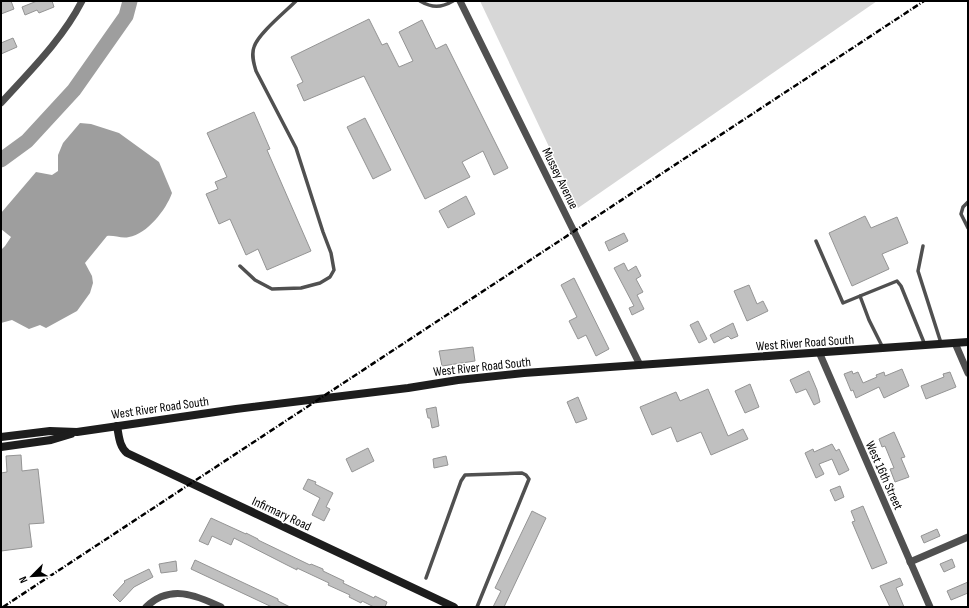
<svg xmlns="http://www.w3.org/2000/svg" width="969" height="608" font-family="'Sofia Sans Condensed',sans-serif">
	<rect width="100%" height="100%" fill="#fff"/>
	<path fill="#d7d7d7" d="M480,1H877L578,208Z"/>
	<path fill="#9e9e9e" d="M80,123L91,124L119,133L159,162L172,193C166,210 147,234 129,237C122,239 114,235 107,236L85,263L92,276L93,283L90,293L77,311L46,328L40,325L29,329L12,320L1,323V250L5,246L11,237L1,229V213L36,172L52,175L58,171V155L63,143Z"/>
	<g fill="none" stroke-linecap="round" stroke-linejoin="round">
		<path stroke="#9e9e9e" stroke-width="15" d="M1,160L27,141L74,90L126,16L130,1"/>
	</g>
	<g fill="#c0c0c0" stroke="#949494">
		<path d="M1,1H11L14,9L1,14Z"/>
		<path d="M37,1H52L54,7L39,13L37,10L25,15L22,7Z"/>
		<path d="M369,19L382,45L387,43L399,67L413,61L399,32L422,20L436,49L446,44L508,168L494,175L483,151L462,162L470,177L425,199L364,76L304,101L297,85L303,82L291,57Z"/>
		<path d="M13,38L17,47L1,54V43Z"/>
		<path d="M254,112L270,149L267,150L311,251L267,270L258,249L246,255L230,219L219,224L206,194L218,189L215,182L227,177L207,133Z"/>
		<path d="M365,118L391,170L373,179L347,127Z"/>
		<path d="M466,196L475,214L448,228L439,211Z"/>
		<path d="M865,216L871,228L897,217L908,243L882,254L889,269L852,286L829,233Z"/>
		<path d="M624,233L628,241L609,251L605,242Z"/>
		<path d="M624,263L628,271L636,266L641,276L636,279L643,292L637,295L644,309L632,315L629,308L634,306L614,268Z"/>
		<path d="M574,278L609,349L596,356L586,335L578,339L569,321L577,317L561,285Z"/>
		<path d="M749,285L757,304L763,301L768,311L747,321L734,291Z"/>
		<path d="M698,321L707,339L699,343L690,325Z"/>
		<path d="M733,323L738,336L731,339L728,336L714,343L710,335Z"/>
		<path d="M473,347L475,361L442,366L439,351Z"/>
		<path d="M902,369L909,386L884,398L879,387L856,398L853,390L851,391L844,374L852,371L853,374L858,372L863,383L877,377L876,375L884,372L885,376Z"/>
		<path d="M809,371L817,390L820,402L814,405L806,389L796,393L790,380Z"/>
		<path d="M950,372L956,387L926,399L921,386L944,377L943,374Z"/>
		<path d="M750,384L759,407L745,413L735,391Z"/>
		<path d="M708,389L728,436L743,429L748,439L711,455L701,432L677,442L671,427L652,435L640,407L676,392L680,401Z"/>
		<path d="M578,397L587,419L576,423L567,402Z"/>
		<path d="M436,407L439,426L432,428L430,418H428L426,409Z"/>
		<path d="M894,432L905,457L901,458L909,477L895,482L890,469L894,468L885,446L882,447L879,439Z"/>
		<path d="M832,444L836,451L839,449L849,470L839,475L832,459L819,464L824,474L816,478L805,453L813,449L814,452Z"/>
		<path d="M368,448L374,461L352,472L346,459Z"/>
		<path d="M21,455L22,471L38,469L44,523L29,524L32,547L1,551V473L7,472L6,456Z"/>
		<path d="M446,456L448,465L434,468L433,459Z"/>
		<path d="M308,479L316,482L315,484L333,493L326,507L330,509L324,521L312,515L320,498L303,489Z"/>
		<path d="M840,486L844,497L835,501L830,490Z"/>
		<path d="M863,506L887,563L872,569L852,522L855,521L851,511Z"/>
		<path d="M532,511L546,518L504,607H493L501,591L495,588Z"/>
		<path d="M211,518L246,534V533L258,539V540L310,565L311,564L323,569V571L344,581L343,583L374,598L375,596L387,602L385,607H374L362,601L361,603L349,597L350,595L328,585L329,583L297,568V570L285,564L234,538L231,545L212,536L208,545L199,541Z"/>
		<path d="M937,529L940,536L924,543L921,536Z"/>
		<path d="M952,559L955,567L944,572L940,564Z"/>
		<path d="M195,560L278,599V601L290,607H272L191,569Z"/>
		<path d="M176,561L177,571L161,573L159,564Z"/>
		<path d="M149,569L153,577L134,587L120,602L113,595L125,582L124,581Z"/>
		<path d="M900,578L903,585L896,588L904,607H890L880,586Z"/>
		<path d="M968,582V593L951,600L947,591Z"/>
	</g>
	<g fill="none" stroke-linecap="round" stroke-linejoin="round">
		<g stroke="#505050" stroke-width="3.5">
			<path d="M420,1C432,8 441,8 453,1"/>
			<path d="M968,202L963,207L961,214L968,228"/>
			<path d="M816,241L843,303L860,296L869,320L883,348"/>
			<path d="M923,246L918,271L941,343"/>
			<path d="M240,266L255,280L272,289L301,288L320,283L330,277L334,270L331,253L323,232L296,148L256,71C254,64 251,55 254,47C258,34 285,12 296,1"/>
			<path d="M860,296L897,281L901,286L925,345"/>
			<path d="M426,578L461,481L465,475L522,473L526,475L529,479L477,607"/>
		</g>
		<g stroke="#505050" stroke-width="7">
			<path d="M460,1L640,365"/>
			<path d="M1,103C30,71 62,40 82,1"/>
			<path d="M955,343L968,373"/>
			<path d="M819,352L930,607"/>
			<path d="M910,562L968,537"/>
			<path d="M146,607C170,584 196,595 221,607"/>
		</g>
		<g stroke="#1d1d1d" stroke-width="8">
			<path d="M117,426C119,436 119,446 127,453L454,607"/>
			<path d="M1,437L50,431L77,432L236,409L408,388L458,380L524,373L968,342"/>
			<path d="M1,447L51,440L71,434"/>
		</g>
		<path stroke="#000" stroke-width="2.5" stroke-dasharray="6 2 1 2" stroke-linecap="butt" d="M3,607L924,1"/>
	</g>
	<g text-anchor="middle" stroke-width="3" stroke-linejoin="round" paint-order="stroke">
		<g font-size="13" fill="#000" stroke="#fff">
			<text transform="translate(561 178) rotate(64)" y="5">Mussey Avenue</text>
			<text transform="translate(805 342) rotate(-4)" y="5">West River Road South</text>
			<text transform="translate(482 366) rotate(-6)" y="5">West River Road South</text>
			<text transform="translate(160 407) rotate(-8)" y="5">West River Road South</text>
			<text transform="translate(885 475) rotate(66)" y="5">West 16th Street</text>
			<text transform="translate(282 513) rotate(25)" y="5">Infirmary Road</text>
		</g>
	</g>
	<rect width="969" height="608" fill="none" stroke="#000000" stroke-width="4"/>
	<g transform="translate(32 576) rotate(246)" stroke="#ffffff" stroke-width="3" paint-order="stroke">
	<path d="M0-3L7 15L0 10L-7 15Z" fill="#000000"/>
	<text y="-6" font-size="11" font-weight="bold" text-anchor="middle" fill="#000000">N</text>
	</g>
</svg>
